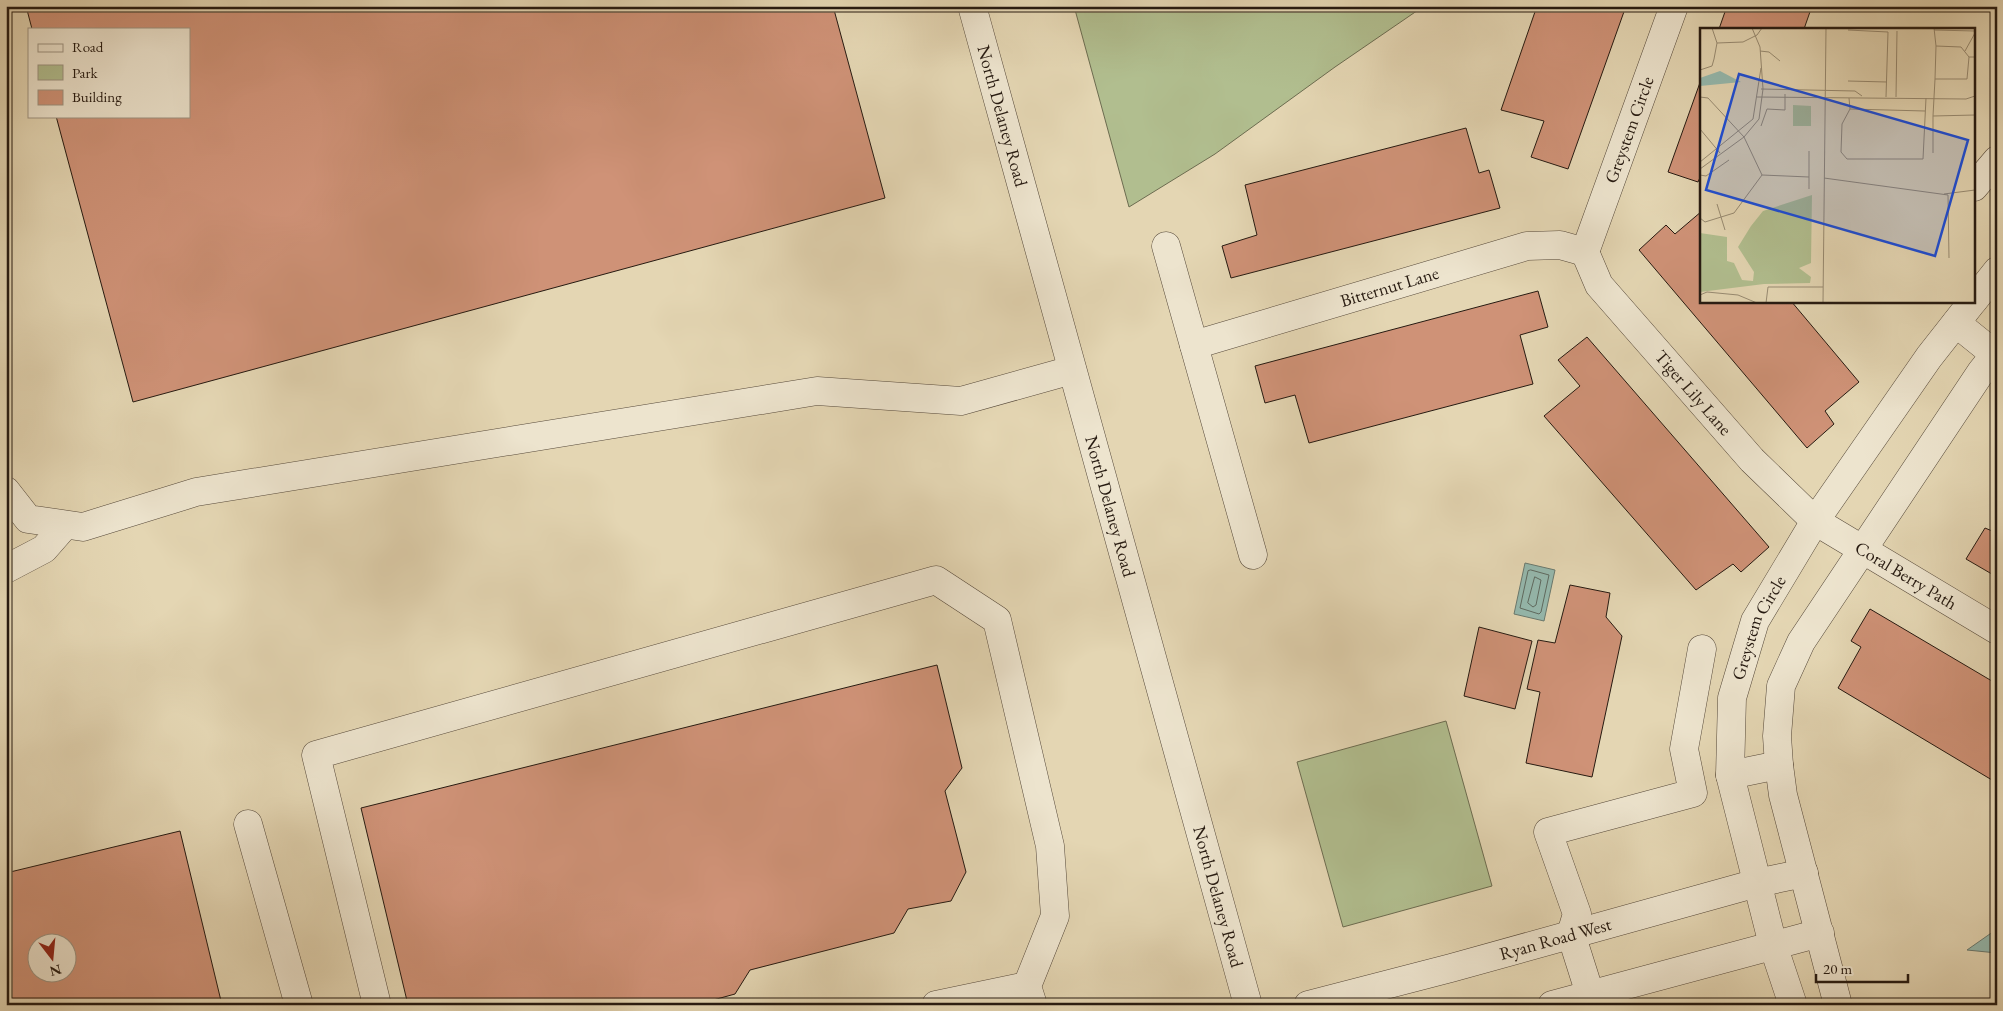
<svg xmlns="http://www.w3.org/2000/svg" width="2003" height="1011" font-family="'EB Garamond',serif">
	<rect width="100%" height="100%" fill="#e4d6b3"/>
	<filter id="stains"><feTurbulence type="fractalNoise" baseFrequency=".004" numOctaves="4"/><feColorMatrix values="0 0 0 0 .2 0 0 0 0 .09 0 0 0 0 .02 0 0 0 .5 -.17"/></filter>
	<radialGradient id="worn" r=".72"><stop offset=".6" stop-color="#630" stop-opacity="0"/><stop offset="1" stop-color="#630" stop-opacity=".3"/></radialGradient>
	<g fill="#b1be8f" stroke="#6c6c50">
		<path d="M1074,6H1424L1335,67L1215,154L1129,207Z"/>
		<path d="M1446,721L1492,886L1343,927L1297,762Z"/>
	</g>
	<g fill="#95b9ae" stroke="#69796f">
		<path d="M1525,563L1555,570L1544,621L1514,614Z"/>
		<path d="M1997,929V953L1967,950Z"/>
	</g>
	<g fill="none" stroke-linecap="round" stroke-linejoin="round">
		<g stroke="#5e6a60" stroke-width="1">
			<path d="M1531,570L1549,575L1541,612L1539,614L1520,608L1528,571Z"/>
			<path d="M1535,577L1541,580L1536,605L1533,607L1528,603Z"/>
		</g>
	</g>
	<g fill="#cf9277" stroke="#261a11" fill-rule="evenodd">
		<path d="M26,6H833L885,198L133,402L56,116H189V29H32Z"/>
		<path d="M1537,6H1626L1568,169L1531,157L1544,121L1501,110Z"/>
		<path d="M1727,6H1812L1804,29H1719Z"/>
		<path d="M1702,77V173L1698,182L1668,172Z"/>
		<path d="M1466,128L1479,173L1489,170L1500,208L1231,278L1222,246L1257,235L1245,185Z"/>
		<path d="M1702,211V301H1791L1859,382L1825,411L1834,424L1807,448L1639,250L1666,225L1675,234Z"/>
		<path d="M1538,291L1548,327L1520,335L1533,384L1309,443L1295,395L1265,403L1255,366Z"/>
		<path d="M1587,337L1769,547L1741,572L1733,564L1696,590L1544,416L1580,386L1558,360Z"/>
		<path d="M1985,528L1997,533V577L1966,559Z"/>
		<path d="M1570,585L1610,593L1606,617L1622,636L1592,777L1526,763L1540,692L1527,689L1538,640L1555,643Z"/>
		<path d="M1870,609L1997,684V783L1838,688L1861,647L1851,641Z"/>
		<path d="M1479,627L1532,641L1515,709L1464,696Z"/>
		<path d="M937,665L962,768L945,791L966,872L951,901L908,909L894,933L750,970L735,994L695,1005H408L361,808Z"/>
		<path d="M180,831L222,1005H6V873ZM38,944H68V974H38Z"/>
	</g>
	<g fill="none" stroke-linecap="round" stroke-linejoin="round">
		<defs>
			<g id="minor">
				<path id="s1" d="M972,6L1248,1005"/>
				<path d="M1974,187L1997,160"/>
				<path d="M1166,246L1253,555"/>
				<path id="s2" d="M1585,252L1599,285L1752,460L1815,521L1997,630"/>
				<path id="s3" d="M1585,252L1674,6"/>
				<path d="M1974,300L1997,271"/>
				<path d="M1956,323L1997,356"/>
				<path id="s4" d="M1194,345L1527,246L1560,245L1585,252"/>
				<path d="M6,491L28,519L83,527L196,492L817,391L961,401L1072,370"/>
				<path d="M6,569L44,549L65,525"/>
				<path d="M1730,775L1779,765"/>
				<path d="M248,824L299,1005"/>
				<path d="M1590,994L1571,934L1577,914L1548,832L1693,793L1684,749L1702,649"/>
				<path d="M377,1005L316,755L936,580L997,620L1050,846L1055,916L1027,986L1033,1005"/>
				<path d="M936,1005L1027,986"/>
				<path id="s5" d="M1308,1005L1451,968L1757,883L1804,873"/>
				<path d="M1552,1005L1820,933"/>
				<path id="s6" d="M1793,1005L1773,945L1730,775L1732,698L1755,621L1815,521L1929,357L1973,301"/>
				<path d="M1838,1005L1783,795L1779,765L1777,736L1781,686L1801,642L1981,372L1997,352"/>
			</g>
		</defs>
		<use href="#minor" stroke="#56493a" stroke-width="29"/>
		<use href="#minor" stroke="#ede4ce" stroke-width="28"/>
	</g>
	<g text-anchor="middle" stroke-width="4" stroke-linejoin="round" paint-order="stroke">
		<g font-size="18" fill="#261a11" stroke="#ede4ce">
			<text dy="6" stroke="none"><textPath href="#s1" startOffset="114">North Delaney Road</textPath></text>
			<text dy="6" stroke="none"><textPath href="#s3" startOffset="130">Greystem Circle</textPath></text>
			<text dy="6" stroke="none"><textPath href="#s4" startOffset="204">Bitternut Lane</textPath></text>
			<text dy="6" stroke="none"><textPath href="#s2" startOffset="179">Tiger Lily Lane</textPath></text>
			<text dy="6" stroke="none"><textPath href="#s1" startOffset="519">North Delaney Road</textPath></text>
			<text dy="6" stroke="none"><textPath href="#s2" startOffset="462">Coral Berry Path</textPath></text>
			<text dy="6" stroke="none"><textPath href="#s6" startOffset="391">Greystem Circle</textPath></text>
			<text dy="6" stroke="none"><textPath href="#s1" startOffset="924">North Delaney Road</textPath></text>
			<text dy="6" stroke="none"><textPath href="#s5" startOffset="256">Ryan Road West</textPath></text>
		</g>
	</g>
	<g transform="translate(1700 28)">
		<rect width="275" height="275" fill="#e4d6b3"/>
		<path d="M93,77L111,78V98H93ZM112,167L111,235L99,240L111,249L110,255L64,256L0,264V205L27,209V233L34,235L42,252L53,253L54,244L38,219L51,198L63,183Z" fill="#b1be8f"/>
		<path d="M20,43L41,54L0,58V50Z" fill="#95b9ae"/>
		<path fill="none" stroke="#988b72" stroke-width="1" d="M234,0L236,18M148,2L188,4L186,69M234,2L275,3M17,15L43,14L57,7L62,0M60,23L69,24L80,33M265,23L275,5M0,42L12,38L14,31L17,15L12,0M235,51L236,18L261,19L269,29M148,53L187,54M61,61L155,63L162,68M0,69L8,70L44,109L62,147M57,69L266,71L275,68M196,69L197,3M149,70L150,81L142,96L141,124L147,131H223L226,70M150,81L225,83M233,88L235,51H267L269,29H275M61,98L67,81L85,82V66M0,101L20,125M233,125V88L275,87M0,134L53,91L61,40M0,141L44,109L59,91L63,61L60,19L52,0M0,147L6,148L29,132M62,147L109,149M124,150L248,167L249,230M109,161V123M244,166L275,162M17,176L25,202M0,190L5,194L34,185L62,147M0,267L7,264L38,267L57,275M66,275L68,259H123M123,275L126,0"/>
		<path fill="#1d4ed8" fill-opacity="0.15" stroke="#1d4ed8" stroke-width="2.5" d="M39,46L268,112L235,228L6,162Z"/>
		<rect width="275" height="275" fill="none" stroke="#261a11" stroke-width="2.5"/>
	</g>
	<rect width="2003" height="1011" fill="none" stroke="#e4d6b3" stroke-width="25"/>
	<rect x="8" y="8" width="1988" height="996" fill="none" stroke="#261a11" stroke-width="2.5"/>
	<rect x="12" y="12" width="1978" height="986" fill="none" stroke="#261a11"/>
	<rect x="28" y="28" width="162" height="90" fill="#ede4ce" stroke="#9d9382"/>
	<rect x="38" y="44" width="25" height="8" fill="#ede4ce" stroke="#9d9382"/>
	<text x="72" y="52" font-size="15" fill="#261a11">Road</text>
	<rect x="38" y="65" width="25" height="15" fill="#b1be8f" stroke="#9d9382"/>
	<text x="72" y="78" font-size="15" fill="#261a11">Park</text>
	<rect x="38" y="90" width="25" height="15" fill="#cf9277" stroke="#9d9382"/>
	<text x="72" y="102" font-size="15" fill="#261a11">Building</text>
	<g transform="translate(52 958) rotate(164)"><circle r="24" fill="#ede4ce" stroke="#9d9382"/>
	<path d="M0-4L9 19L0 12L-9 19Z" fill="#8f2418"/>
	<text y="-8" font-size="14" font-weight="bold" text-anchor="middle" fill="#261a11">N</text>
	</g>
	<path d="M1816 974v8h92v-8" fill="none" stroke="#261a11" stroke-width="2.5"/>
	<text x="1823" y="974" font-size="15" fill="#261a11" stroke="#ede4ce" stroke-width="4" paint-order="stroke">20 m</text>
	<rect width="100%" height="100%" filter="url(#stains)"/>
	<rect width="100%" height="100%" fill="url(#worn)"/>
</svg>
